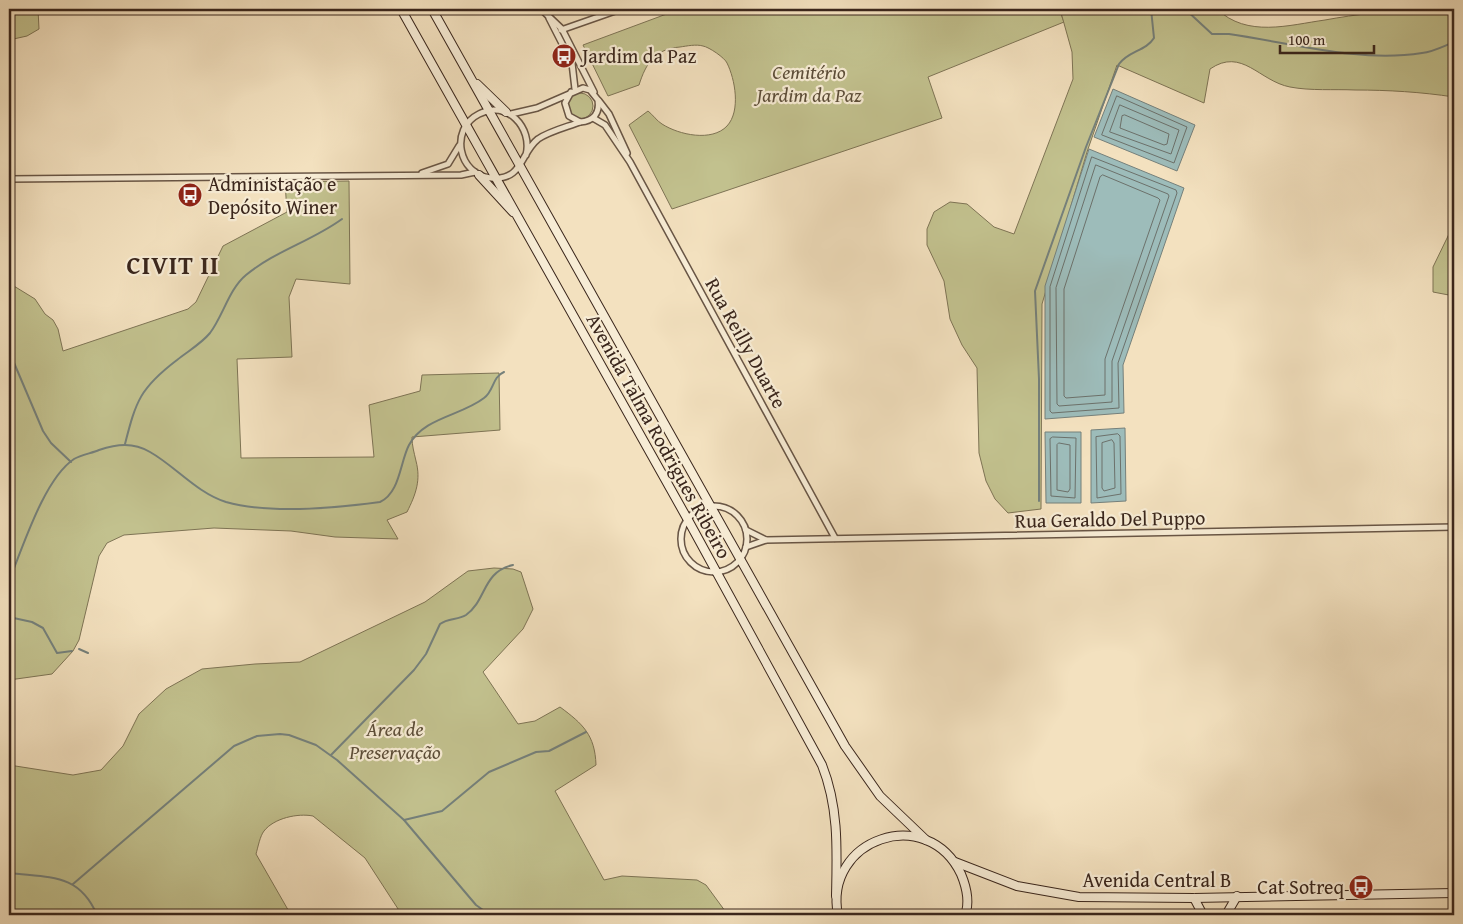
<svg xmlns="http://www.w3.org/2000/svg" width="1463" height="924" font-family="'Gentium Book Plus',serif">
	<rect width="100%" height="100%" fill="#f3e1bf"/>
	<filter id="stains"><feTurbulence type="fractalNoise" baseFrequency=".004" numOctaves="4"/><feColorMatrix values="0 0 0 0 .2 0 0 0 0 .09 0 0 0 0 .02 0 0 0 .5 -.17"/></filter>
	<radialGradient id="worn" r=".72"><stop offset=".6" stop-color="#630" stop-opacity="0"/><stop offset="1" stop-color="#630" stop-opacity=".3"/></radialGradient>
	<g fill="#c2c18e" stroke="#7e7455">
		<path d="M9,9H38L39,29L27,36L9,40Z"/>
		<path d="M680,9H1059L1064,22L928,77L942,118L672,209L629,125L648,111C653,115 657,121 662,124C679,135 712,142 727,126C741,111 735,79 727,63C725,58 709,47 703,46C696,44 687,46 680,47C655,49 646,63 639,85L608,96L583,45Z"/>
		<path d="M1060,9H1217C1247,38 1289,25 1325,20C1341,17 1356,15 1372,13L1387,9H1454V97C1421,92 1388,90 1355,90C1334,89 1311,91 1290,87C1259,81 1242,47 1210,69L1204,103L1117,65L1087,152L1042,304L1041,509L1008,513L995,499L986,481L979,453L977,368L962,345L950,319L944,281L927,245V229L934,212L950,202L967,204L994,227L1014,234L1073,79L1072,52Z"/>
		<circle cx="580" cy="106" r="13"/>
		<path d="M349,181L350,284L296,279L289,297L292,357L237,359L241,458L374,457L369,405L420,391L422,375L499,373L500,430L412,437C412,446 414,452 416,461C421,480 416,494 407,512L387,520L398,539L335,537L291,531L214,528L124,535L107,543L99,556L79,640L73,651L52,674L9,680V283L35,299L45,314L53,320L58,329L63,351L188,309L196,302L223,246L287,212L285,182Z"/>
		<path d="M1454,213V296L1433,292V267L1449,234Z"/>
		<path d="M494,568L513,569L521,572L533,609L523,629L483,672L518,724L535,721L560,707C583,724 595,735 596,765L555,791L604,880L622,876L697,880L706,885L728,915H402L365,858L313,816C298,813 274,818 264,831C260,836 258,847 256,854L291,915H9V765L73,775L101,770L123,746L139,714L166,689L202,669L255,664L300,662L425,602L468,571Z"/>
	</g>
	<g fill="#9dbcba" stroke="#75807b">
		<path d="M1113,89L1195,125L1177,171L1094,137Z"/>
		<path d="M1089,149L1184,188L1123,365L1124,413L1045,419V286Z"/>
		<path d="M1125,428L1126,501L1091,503V430Z"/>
		<path d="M1045,432H1081V503H1046Z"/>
	</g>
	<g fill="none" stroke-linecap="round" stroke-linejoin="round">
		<g stroke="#6c716b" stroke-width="1">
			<path d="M1117,96L1187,127L1174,163L1102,135Z"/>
			<path d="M1120,105L1179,130L1171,154L1110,132Z"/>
			<path d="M1125,115L1169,134L1167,144L1164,145L1120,128L1122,116Z"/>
			<path d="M1092,157L1176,190L1177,193L1118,363L1119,408L1052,413L1050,411V287Z"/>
			<path d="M1096,165L1168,194L1169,196L1112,361V402L1059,406L1057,404L1056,288Z"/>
			<path d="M1103,175L1158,198L1160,200L1105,359V395L1066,398L1064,396V289L1100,177Z"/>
			<path d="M1118,434L1120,436L1121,494L1097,498L1096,437Z"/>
			<path d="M1053,437L1076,438L1075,498L1051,496L1050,439Z"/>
			<path d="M1112,440L1114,443L1115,488L1104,491L1102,488V443Z"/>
			<path d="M1059,443L1070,445V489L1068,492L1057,490V445Z"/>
		</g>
		<g stroke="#75807b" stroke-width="2">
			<path d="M1185,9L1212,34H1229C1292,43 1359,63 1422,53C1433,52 1444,46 1454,42"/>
			<path d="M9,351L43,431L51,443L71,462"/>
			<path d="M125,444C136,401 140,388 177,360C188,351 201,344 210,333C223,316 229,289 246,275C275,251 312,241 342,219"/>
			<path d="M1039,501V379L1035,291L1086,147L1119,64C1128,51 1146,51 1154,38L1151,9"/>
			<path d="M9,581C23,547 44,479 74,459C81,455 92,453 99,450C117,444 133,442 150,452C175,466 197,493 226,502C268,514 336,508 380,502C400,493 400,462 409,445C424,417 461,416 484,398C494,391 492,377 504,372"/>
			<path d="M9,617L32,622L43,628L57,653L72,651"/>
			<path d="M79,649L88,653"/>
			<path d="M331,755L414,670L426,654L440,624C448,618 458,620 466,615C487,600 482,572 513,565"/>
			<path d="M404,820L442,811L489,772L536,752L549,751L586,732"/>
			<path d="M9,873C50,878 79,873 97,915"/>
			<path d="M73,884L234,746L257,736L280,734L289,735L316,745L337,760L404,820L476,905L490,915"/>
		</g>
		<defs>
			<g id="minor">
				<path d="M541,9L562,29L594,92"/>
				<path d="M549,18L572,63L575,89"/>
				<path d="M561,30L621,9"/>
				<path d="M599,101L609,114L627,153"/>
				<path d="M511,114L537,108L583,88L590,90L598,100C600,113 594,121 580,122L569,116L565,103L571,92"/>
				<path d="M593,118L605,125L630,162L835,538"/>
				<path d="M526,155C533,128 507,99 479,114C449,129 458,175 491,178C523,181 520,153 538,139C550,131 567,127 580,122"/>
				<path d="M422,173L448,164L459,146"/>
				<path d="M9,179L461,175L475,172"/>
				<circle cx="714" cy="539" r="33"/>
				<path d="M746,530L766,540"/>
				<path d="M746,547L766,540L1454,527"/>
			</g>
			<g id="secondary">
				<path d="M401,9L688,520L822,765C839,808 837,850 836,896"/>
				<path d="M432,9L845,746L880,796L926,840"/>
				<path d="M477,84L506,112"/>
				<path d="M479,175L513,212"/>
				<path d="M955,862L1017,886L1079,897L1194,898L1454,893"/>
				<path d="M1194,898L1203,915"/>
				<path d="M838,915C823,839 927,803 961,874C966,886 970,902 965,915"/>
				<path d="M1226,915L1237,896"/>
			</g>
		</defs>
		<use href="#minor" stroke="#685545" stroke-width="8"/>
		<use href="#secondary" stroke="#3a261c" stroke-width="10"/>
		<use href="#minor" stroke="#f7ecd5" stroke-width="5"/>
		<use href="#secondary" stroke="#f7ecd5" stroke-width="8"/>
	</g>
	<defs>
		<symbol id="bus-disc" viewBox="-11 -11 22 22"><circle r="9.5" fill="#8f2418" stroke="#f7ecd5"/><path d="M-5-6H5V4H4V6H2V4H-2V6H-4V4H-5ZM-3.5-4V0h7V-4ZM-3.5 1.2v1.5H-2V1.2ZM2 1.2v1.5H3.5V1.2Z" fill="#fff"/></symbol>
	</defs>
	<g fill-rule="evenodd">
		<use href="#bus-disc" x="550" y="42" width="28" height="28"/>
		<use href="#bus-disc" x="176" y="181" width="28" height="28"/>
		<use href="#bus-disc" x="1347" y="873" width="28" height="28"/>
	</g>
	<g text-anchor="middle" stroke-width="4.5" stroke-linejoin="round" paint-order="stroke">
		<g font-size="20" fill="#3a261c" stroke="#f7ecd5" text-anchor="start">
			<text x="582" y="63">Jardim da Paz</text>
			<text x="208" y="191">Administação e<tspan x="208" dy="23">Depósito Winer</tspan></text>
			<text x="1344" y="894" text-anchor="end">Cat Sotreq</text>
		</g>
		<g font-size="20" font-style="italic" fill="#5c4d38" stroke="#f7ecd5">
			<text x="809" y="79">Cemitério<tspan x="809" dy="23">Jardim da Paz</tspan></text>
			<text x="395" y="736">Área de<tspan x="395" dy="23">Preservação</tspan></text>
		</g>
		<g font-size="20" fill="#3a261c" stroke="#f7ecd5">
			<text transform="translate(746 343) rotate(61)" y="7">Rua Reilly Duarte</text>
			<text transform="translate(659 436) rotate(61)" y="7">Avenida Talma Rodrigues Ribeiro</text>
			<text transform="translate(1110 519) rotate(-1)" y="7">Rua Geraldo Del Puppo</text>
			<text x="1157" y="887">Avenida Central B</text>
		</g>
		<g font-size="25" font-weight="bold" letter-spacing="1" fill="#3a261c" stroke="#f7ecd5">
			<text x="173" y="274">CIVIT II</text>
		</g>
	</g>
	<rect width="1463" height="924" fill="none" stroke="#f3e1bf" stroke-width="30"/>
	<rect x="10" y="10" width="1443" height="904" fill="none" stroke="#3a261c" stroke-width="2.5"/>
	<rect x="15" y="15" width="1433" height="894" fill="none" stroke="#3a261c"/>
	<path d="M1280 45v8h94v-8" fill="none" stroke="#3a261c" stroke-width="2.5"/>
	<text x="1288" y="45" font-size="15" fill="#3a261c" stroke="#f7ecd5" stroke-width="4" paint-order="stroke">100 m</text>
	<rect width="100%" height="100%" filter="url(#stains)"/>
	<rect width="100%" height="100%" fill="url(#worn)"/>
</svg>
